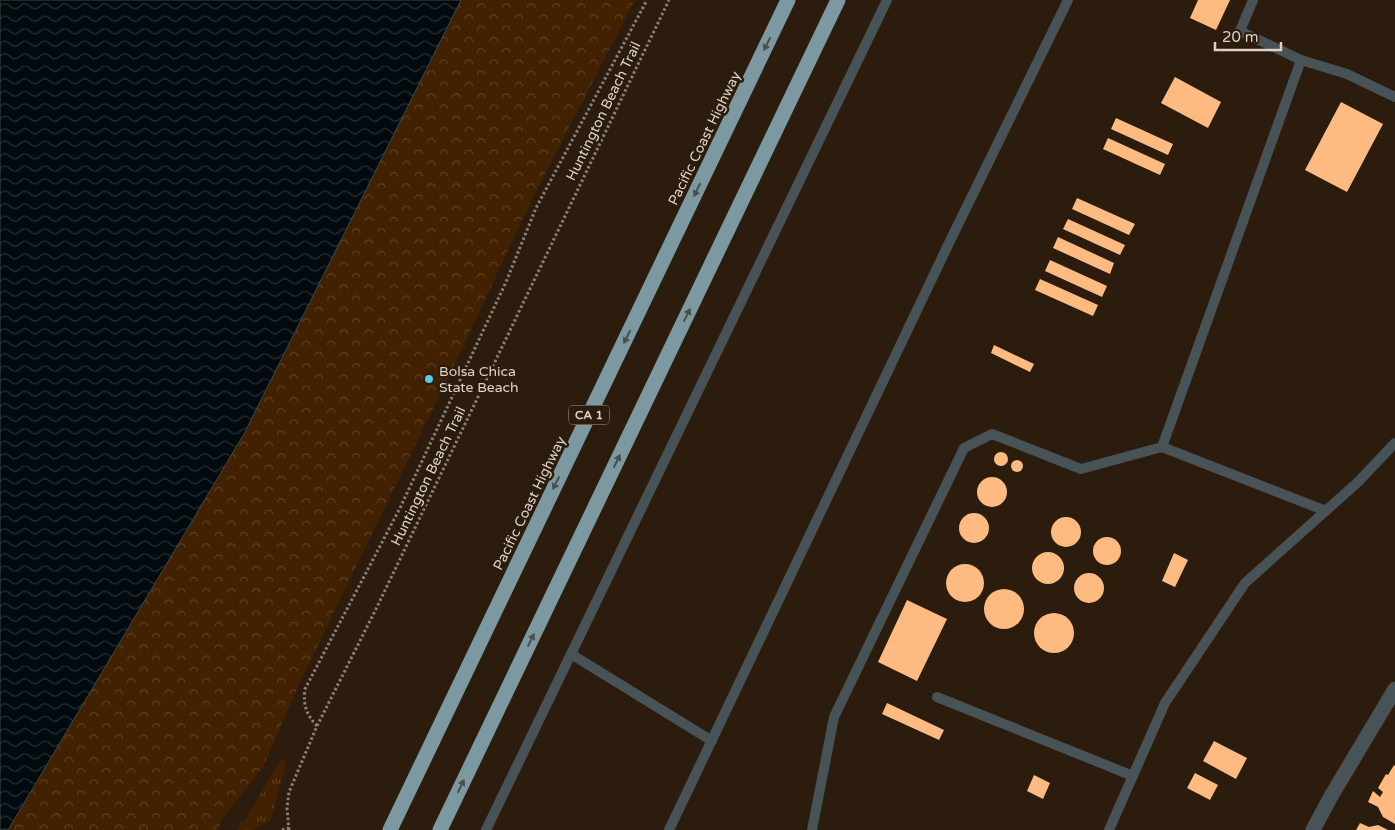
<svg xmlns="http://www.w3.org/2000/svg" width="1395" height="830" font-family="'Varela Round',sans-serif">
	<defs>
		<pattern id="grass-tufts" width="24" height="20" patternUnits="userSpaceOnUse" patternTransform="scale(1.25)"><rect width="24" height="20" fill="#422100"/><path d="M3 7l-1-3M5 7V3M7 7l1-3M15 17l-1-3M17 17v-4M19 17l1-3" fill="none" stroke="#5d4024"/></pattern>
		<pattern id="park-crowns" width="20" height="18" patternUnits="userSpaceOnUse" patternTransform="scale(1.25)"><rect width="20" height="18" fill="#422100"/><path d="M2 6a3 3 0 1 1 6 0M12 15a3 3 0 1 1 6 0" fill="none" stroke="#5d4024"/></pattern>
		<pattern id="water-waves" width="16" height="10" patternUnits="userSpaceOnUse" patternTransform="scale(1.25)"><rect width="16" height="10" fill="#010b0f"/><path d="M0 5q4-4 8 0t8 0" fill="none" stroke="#262e31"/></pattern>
	</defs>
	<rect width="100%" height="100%" fill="#2c1c0e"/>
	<path fill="url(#grass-tufts)" d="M281,759L286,763L271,820L252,830H237L241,822H244Z"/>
	<path fill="url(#park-crowns)" d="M438,0H635L531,201L462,349L300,682L263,767L222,819L218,830H0Z"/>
	<path fill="url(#water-waves)" stroke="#434747" d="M0,0H461L244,434L8,830H0Z"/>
	<g fill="#fdbb81">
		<path d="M1198,0H1230L1216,30L1190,18Z"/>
		<path d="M1175,77L1221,102L1208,128L1161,103Z"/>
		<path d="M1341,102L1383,124L1347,192L1305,170Z"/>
		<path d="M1116,118L1173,144L1168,155L1111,129Z"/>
		<path d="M1108,138L1165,164L1160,175L1103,149Z"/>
		<path d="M1077,198L1135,224L1129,235L1072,209Z"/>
		<path d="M1068,219L1125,245L1120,255L1063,229Z"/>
		<path d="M1058,237L1114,263L1110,274L1053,248Z"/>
		<path d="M1050,260L1107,286L1102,297L1045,271Z"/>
		<path d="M1040,279L1098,305L1093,316L1035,290Z"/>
		<path d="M994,345L1034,364L1030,372L991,353Z"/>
		<circle cx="1001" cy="459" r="7"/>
		<circle cx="1017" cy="466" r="6"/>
		<circle cx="992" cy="492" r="15"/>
		<circle cx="974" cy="528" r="15"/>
		<circle cx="1066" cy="532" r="15"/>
		<circle cx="1107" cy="551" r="14"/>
		<circle cx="1048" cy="568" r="16"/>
		<path d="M1174,553L1188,560L1175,587L1162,581Z"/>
		<circle cx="965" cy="583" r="19"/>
		<circle cx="1089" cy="588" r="15"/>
		<circle cx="1004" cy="609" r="20"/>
		<path d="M907,600L947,619L917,681L878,662Z"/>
		<circle cx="1054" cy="633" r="20"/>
		<path d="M887,703L944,730L939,740L882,714Z"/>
		<path d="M1214,741L1247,758L1236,779L1203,761Z"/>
		<path d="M1394,765L1395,766V824L1383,817L1378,807L1368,802L1373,791L1380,797L1383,792L1378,788L1386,774L1388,775Z"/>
		<path d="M1195,773L1218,785L1210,800L1187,788Z"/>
		<path d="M1034,775L1050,783L1043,799L1027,791Z"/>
		<path d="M1360,823L1369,827L1378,825L1388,830H1356Z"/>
	</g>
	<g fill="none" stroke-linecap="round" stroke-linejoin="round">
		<g stroke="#8d7f74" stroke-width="3" stroke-dasharray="2.5 2.5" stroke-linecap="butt">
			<path d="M317,726C306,714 303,705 305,689L400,508L506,282L536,208L647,0"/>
			<path d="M282,830L289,828"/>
			<path d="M289,830L287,808L289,792L317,726L375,611L669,0"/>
		</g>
		<g stroke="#475356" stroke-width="10">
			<path d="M1253,0L1240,31L1301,60L1162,447L1326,511"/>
			<path d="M1301,60L1347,74L1395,97"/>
			<path d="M571,654L712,741"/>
			<path d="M937,697L1133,776"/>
			<path d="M486,830L887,0"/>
			<path d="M669,830L949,243L1068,0"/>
			<path d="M812,830L834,717L964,448L992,434L1081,469L1162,447"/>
			<path d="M1109,830L1165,703L1245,583L1358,482L1395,443"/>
		</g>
		<path stroke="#475356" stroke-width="15" d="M1313,830L1330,798L1395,689"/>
		<g stroke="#7c99a1" stroke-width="15">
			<path d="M390,830L788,0"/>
			<path d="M440,830L838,0"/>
		</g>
	</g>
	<defs><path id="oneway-solid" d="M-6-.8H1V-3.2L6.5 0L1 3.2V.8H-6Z" transform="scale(1.25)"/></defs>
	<g fill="#4c4e49">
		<use href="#oneway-solid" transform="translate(767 44) rotate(116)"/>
		<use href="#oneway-solid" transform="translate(697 190) rotate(116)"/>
		<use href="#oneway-solid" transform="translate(687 315) rotate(-64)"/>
		<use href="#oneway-solid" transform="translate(627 337) rotate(116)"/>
		<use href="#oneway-solid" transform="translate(617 461) rotate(-64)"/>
		<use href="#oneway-solid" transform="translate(556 483) rotate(116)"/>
		<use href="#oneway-solid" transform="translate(531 640) rotate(-64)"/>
		<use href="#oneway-solid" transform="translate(461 786) rotate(-64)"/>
	</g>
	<circle fill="#59c8e5" stroke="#2c1c0e" stroke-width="2" cx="429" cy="379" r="5"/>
	<g text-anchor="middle" stroke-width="5" stroke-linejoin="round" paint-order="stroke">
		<rect fill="#2c1c0e" stroke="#a89b91" stroke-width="1" x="569" y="405.5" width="40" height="19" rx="4"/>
		<g font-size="12" font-weight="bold" fill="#ddd2c9">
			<text x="589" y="419">CA 1</text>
		</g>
		<g font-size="14" fill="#ddd2c9" stroke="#2c1c0e">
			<text transform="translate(603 111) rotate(-64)" y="5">Huntington Beach Trail</text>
			<text transform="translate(704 138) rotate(-64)" y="5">Pacific Coast Highway</text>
			<text transform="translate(428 476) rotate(-64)" y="5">Huntington Beach Trail</text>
			<text transform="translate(529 503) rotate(-64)" y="5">Pacific Coast Highway</text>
		</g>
		<g font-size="14" fill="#ddd2c9" stroke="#2c1c0e" text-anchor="start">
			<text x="439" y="376">Bolsa Chica<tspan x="439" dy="16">State Beach</tspan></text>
		</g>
	</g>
	<path d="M1215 42v8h66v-8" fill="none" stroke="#ddd2c9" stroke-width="2.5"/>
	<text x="1222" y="42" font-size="15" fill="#ddd2c9" stroke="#2c1c0e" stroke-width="4" paint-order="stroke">20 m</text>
</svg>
